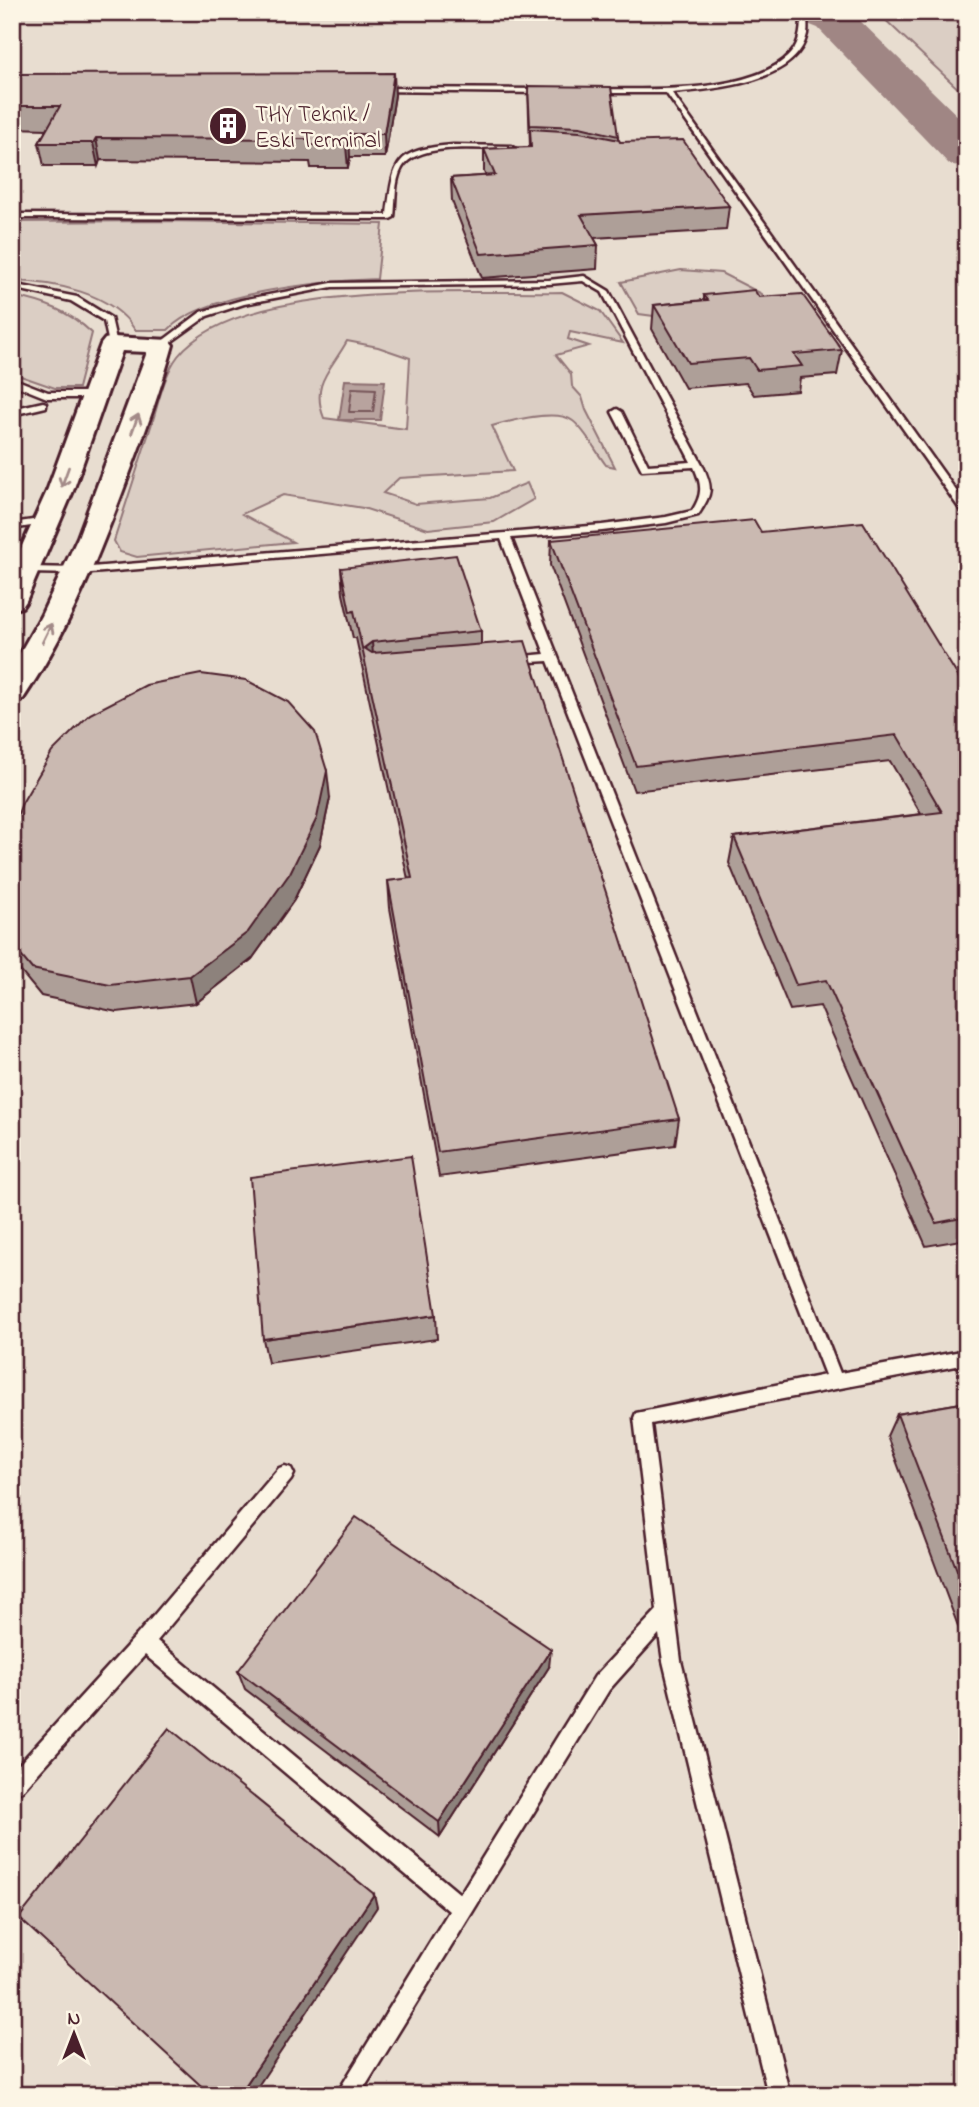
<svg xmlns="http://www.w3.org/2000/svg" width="979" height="2107" font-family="'Indie Flower',sans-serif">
	<rect width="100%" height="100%" fill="#f5ecde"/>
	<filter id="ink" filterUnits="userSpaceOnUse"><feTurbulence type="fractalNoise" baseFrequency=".0143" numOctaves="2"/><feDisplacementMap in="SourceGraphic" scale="14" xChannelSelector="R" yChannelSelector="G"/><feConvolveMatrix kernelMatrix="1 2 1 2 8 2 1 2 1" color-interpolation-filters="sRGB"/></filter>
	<g filter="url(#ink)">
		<rect fill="#e8ddd0" x="12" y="12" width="955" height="2083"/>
		<g fill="#dbcec4" stroke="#927678" stroke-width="2" fill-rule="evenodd">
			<path d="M877,12H967V97Z"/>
			<path d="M162,221L383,224L377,279C326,281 204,292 168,330H135C111,292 55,282 12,281V222Z"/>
			<path d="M681,270L721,273L762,294L764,310L676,319L639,314L621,282Z"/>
			<path d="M562,292L600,311L623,343L570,332L568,339L589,346L556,355L571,374L572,386L582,397L586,410L615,467L606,465C596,452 586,431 573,421C557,408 510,421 492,426L513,471L399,478L383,493L416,504L490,498L527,483L534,499L494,522L428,529L363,508L283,495L242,514L293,542L137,557L120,552L114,541C127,501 140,460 153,420C159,400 165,373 178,356C240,278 468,294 562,292ZM347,341L378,347L410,358L406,429L324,418C310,383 332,369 347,341Z"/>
			<path d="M12,296C44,302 69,311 92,333L78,388H55L12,373Z"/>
		</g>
		<path fill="#b8a39e" stroke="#8c6e70" stroke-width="2" d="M345,380L385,381L380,420H339Z"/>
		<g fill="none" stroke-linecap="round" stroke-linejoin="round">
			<path stroke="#765459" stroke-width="2" d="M352,388L376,389L373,412H349Z"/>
			<path fill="#a08684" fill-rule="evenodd" d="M794,12H851L967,125V168L949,164L818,28L800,21Z"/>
			<defs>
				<g id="lane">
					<path d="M801,12H807C807,19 808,28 807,34C796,84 712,89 672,93L967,506V516L964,515L666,93H593L590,91L593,89C645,89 754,95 791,53C801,41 801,27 801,12Z"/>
					<path d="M376,88L545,89L548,91L545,93L374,91Z"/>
					<path d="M453,145L512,146L515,148L512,150C485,149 417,141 402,168C394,182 396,202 394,217L390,219L12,218V214L387,215C394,161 394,150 453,145Z"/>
					<path d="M12,146L18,147L19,148L12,150Z"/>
					<path d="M584,276L609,291L702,464C713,488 713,493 698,515L666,523L602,531L511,538L840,1373L967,1350V1364L651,1424L681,1661L790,2095H768L663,1661L659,1634L609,1690L360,2095H336L449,1911L145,1655L22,1791L15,1794L12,1793V1772L137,1635L279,1468L285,1466L291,1468L294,1474L291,1480L157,1641L460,1894L595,1676L657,1610L634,1418L636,1413L825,1375L548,661L513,663L508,660L513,657L545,654L501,539L79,574L28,573L23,570L28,567L79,568L602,525L666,517L692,511C703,494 702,485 694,467L642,470L612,412L617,409L622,412L648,465L691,462L602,292L583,281L549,284L332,287L244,304L207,316L164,347L157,345L201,312L242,300L332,283L549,280Z"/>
					<path d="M12,284L77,297L111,318L117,344L113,347L109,344L104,321L71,301L12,288Z"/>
					<path d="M12,378L48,392H95L99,395L95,398H47L12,384Z"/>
					<path d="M43,402L46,403V407L12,415V409Z"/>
					<path d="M47,518L50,519V523L12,529V523Z"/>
				</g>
				<path id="secondary" d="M113,337L169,340L173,345C161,388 146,430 130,472C101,550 70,629 23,699L12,701V667L41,616L78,537L147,352L122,351L73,491L26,601L22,607L12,610V568L47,491L101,344L105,339Z"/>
			</defs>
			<use href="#lane" stroke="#4a1f2b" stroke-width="5"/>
			<use href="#secondary" stroke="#4a1f2b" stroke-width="6"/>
			<use href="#lane" fill="#fcf5e5" fill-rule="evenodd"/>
			<use href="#secondary" fill="#fcf5e5" fill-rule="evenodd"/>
		</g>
		<g fill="#ae9f98" stroke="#4a1f2b" stroke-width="2">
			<path d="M12,74L395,95L385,157H350L348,168H311L310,162L100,160L98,166H44L39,143L47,129L12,128Z"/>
			<path d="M528,86L618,136V140L620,142L729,206L726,230L594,238L598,245L597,269L482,278L452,201L451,178L486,176L484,172V149L530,147Z"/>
			<path d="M704,295L759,297L842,350L837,375L800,378L798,391L754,395L746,383L685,388L652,329L654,305L704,300Z"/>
			<path d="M761,532L967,691V1239L926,1246L820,1006L790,1010L729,863L734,837L921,814L890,761L634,791L550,565L551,540Z"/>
			<path d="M341,568L481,631V645L679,1119L675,1145L439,1177L390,908L388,881L408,879L356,638H353L343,594Z"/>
			<path d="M330,798L320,845L294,900L252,959L196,1003L117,1012L41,996L12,961V831Z"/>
			<path d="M436,1315L437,1339L268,1363L263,1339Z"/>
			<path d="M967,1402V1650L887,1436L897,1414Z"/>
			<path d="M549,1667L440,1837L245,1689L238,1671Z"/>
		</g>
		<g fill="#8d827c" stroke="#4a1f2b" stroke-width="2">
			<path d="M394,73L395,95L385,157L384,134Z"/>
			<path d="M349,134L350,157L348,168L346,146Z"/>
			<path d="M96,138L100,160L98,166L93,143Z"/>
			<path d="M372,642L374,668L364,648Z"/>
			<path d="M327,771L330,798L320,845L294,900L252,959L196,1003L190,976Z"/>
			<path d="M551,1649L549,1667L440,1837L439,1822Z"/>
			<path d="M374,1894L377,1907L252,2095H239Z"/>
		</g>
		<g fill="#cab9b1" stroke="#4a1f2b" stroke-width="2">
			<path d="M394,73L384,134H349L346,146L309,145L311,139L96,138L93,143H39L60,106H12V74Z"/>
			<path d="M528,86L611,87L618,136L580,127L530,125Z"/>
			<path d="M530,129L580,132L619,140L620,142L683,140L729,206L581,215L598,245L481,254L451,178L495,175L484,149L531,147Z"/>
			<path d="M754,290L759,297L802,294L842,350L794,354L802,366L757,370L749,358L688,363L654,305L708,300L704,295Z"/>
			<path d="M754,520L761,532L863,522L967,691V1074H964L967,1080V1217L936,1223L826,980L796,985L734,837L942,812L897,735L636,766L551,540Z"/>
			<path d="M456,555L481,631L372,642L364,648L372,653L525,641L679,1119L438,1152L388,881L412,878L354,611L350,612L341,568Z"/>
			<path d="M201,674L246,680L288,702L315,732L327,771L317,818L290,873L248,932L190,976L110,985L32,969L12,945V831L22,803L52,752L90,714L146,685Z"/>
			<path d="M411,1156L436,1315L263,1339L250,1177Z"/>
			<path d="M967,1402V1596L897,1414Z"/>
			<path d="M356,1517L551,1649L439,1822L238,1671Z"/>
			<path d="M169,1728L374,1894L239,2095H211L19,1918Z"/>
		</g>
		<defs><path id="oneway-shaft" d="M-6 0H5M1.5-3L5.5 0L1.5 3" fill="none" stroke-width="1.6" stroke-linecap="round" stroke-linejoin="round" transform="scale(1.75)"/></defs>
		<g stroke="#a38a88">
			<use href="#oneway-shaft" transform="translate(135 424) rotate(-70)"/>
			<use href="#oneway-shaft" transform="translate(65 477) rotate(110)"/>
			<use href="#oneway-shaft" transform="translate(47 633) rotate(-64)"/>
		</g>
	</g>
	<defs>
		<symbol id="building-disc" viewBox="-11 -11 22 22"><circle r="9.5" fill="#4a1f2b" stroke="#fcf5e5"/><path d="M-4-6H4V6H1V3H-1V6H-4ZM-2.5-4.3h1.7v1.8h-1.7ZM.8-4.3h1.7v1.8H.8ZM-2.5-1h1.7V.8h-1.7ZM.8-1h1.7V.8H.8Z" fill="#fff"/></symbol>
	</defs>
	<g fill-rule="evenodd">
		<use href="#building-disc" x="206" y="104" width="44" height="44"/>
	</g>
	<g text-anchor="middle" stroke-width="5" stroke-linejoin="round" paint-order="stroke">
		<g font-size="23" fill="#4a1f2b" stroke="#fcf5e5" text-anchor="start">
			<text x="255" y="121">THY Teknik /<tspan x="255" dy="26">Eski Terminal</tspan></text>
		</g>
	</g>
	<rect width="979" height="2107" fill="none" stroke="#fcf5e5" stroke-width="42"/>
	<rect x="21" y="21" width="937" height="2065" fill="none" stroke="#4a1f2b" stroke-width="2.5" filter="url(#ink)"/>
	<g transform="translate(74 2034)" stroke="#fcf5e5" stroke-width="5" paint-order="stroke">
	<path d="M0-5L12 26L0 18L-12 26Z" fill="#4a1f2b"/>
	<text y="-10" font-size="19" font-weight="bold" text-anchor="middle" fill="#4a1f2b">N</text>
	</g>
</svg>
